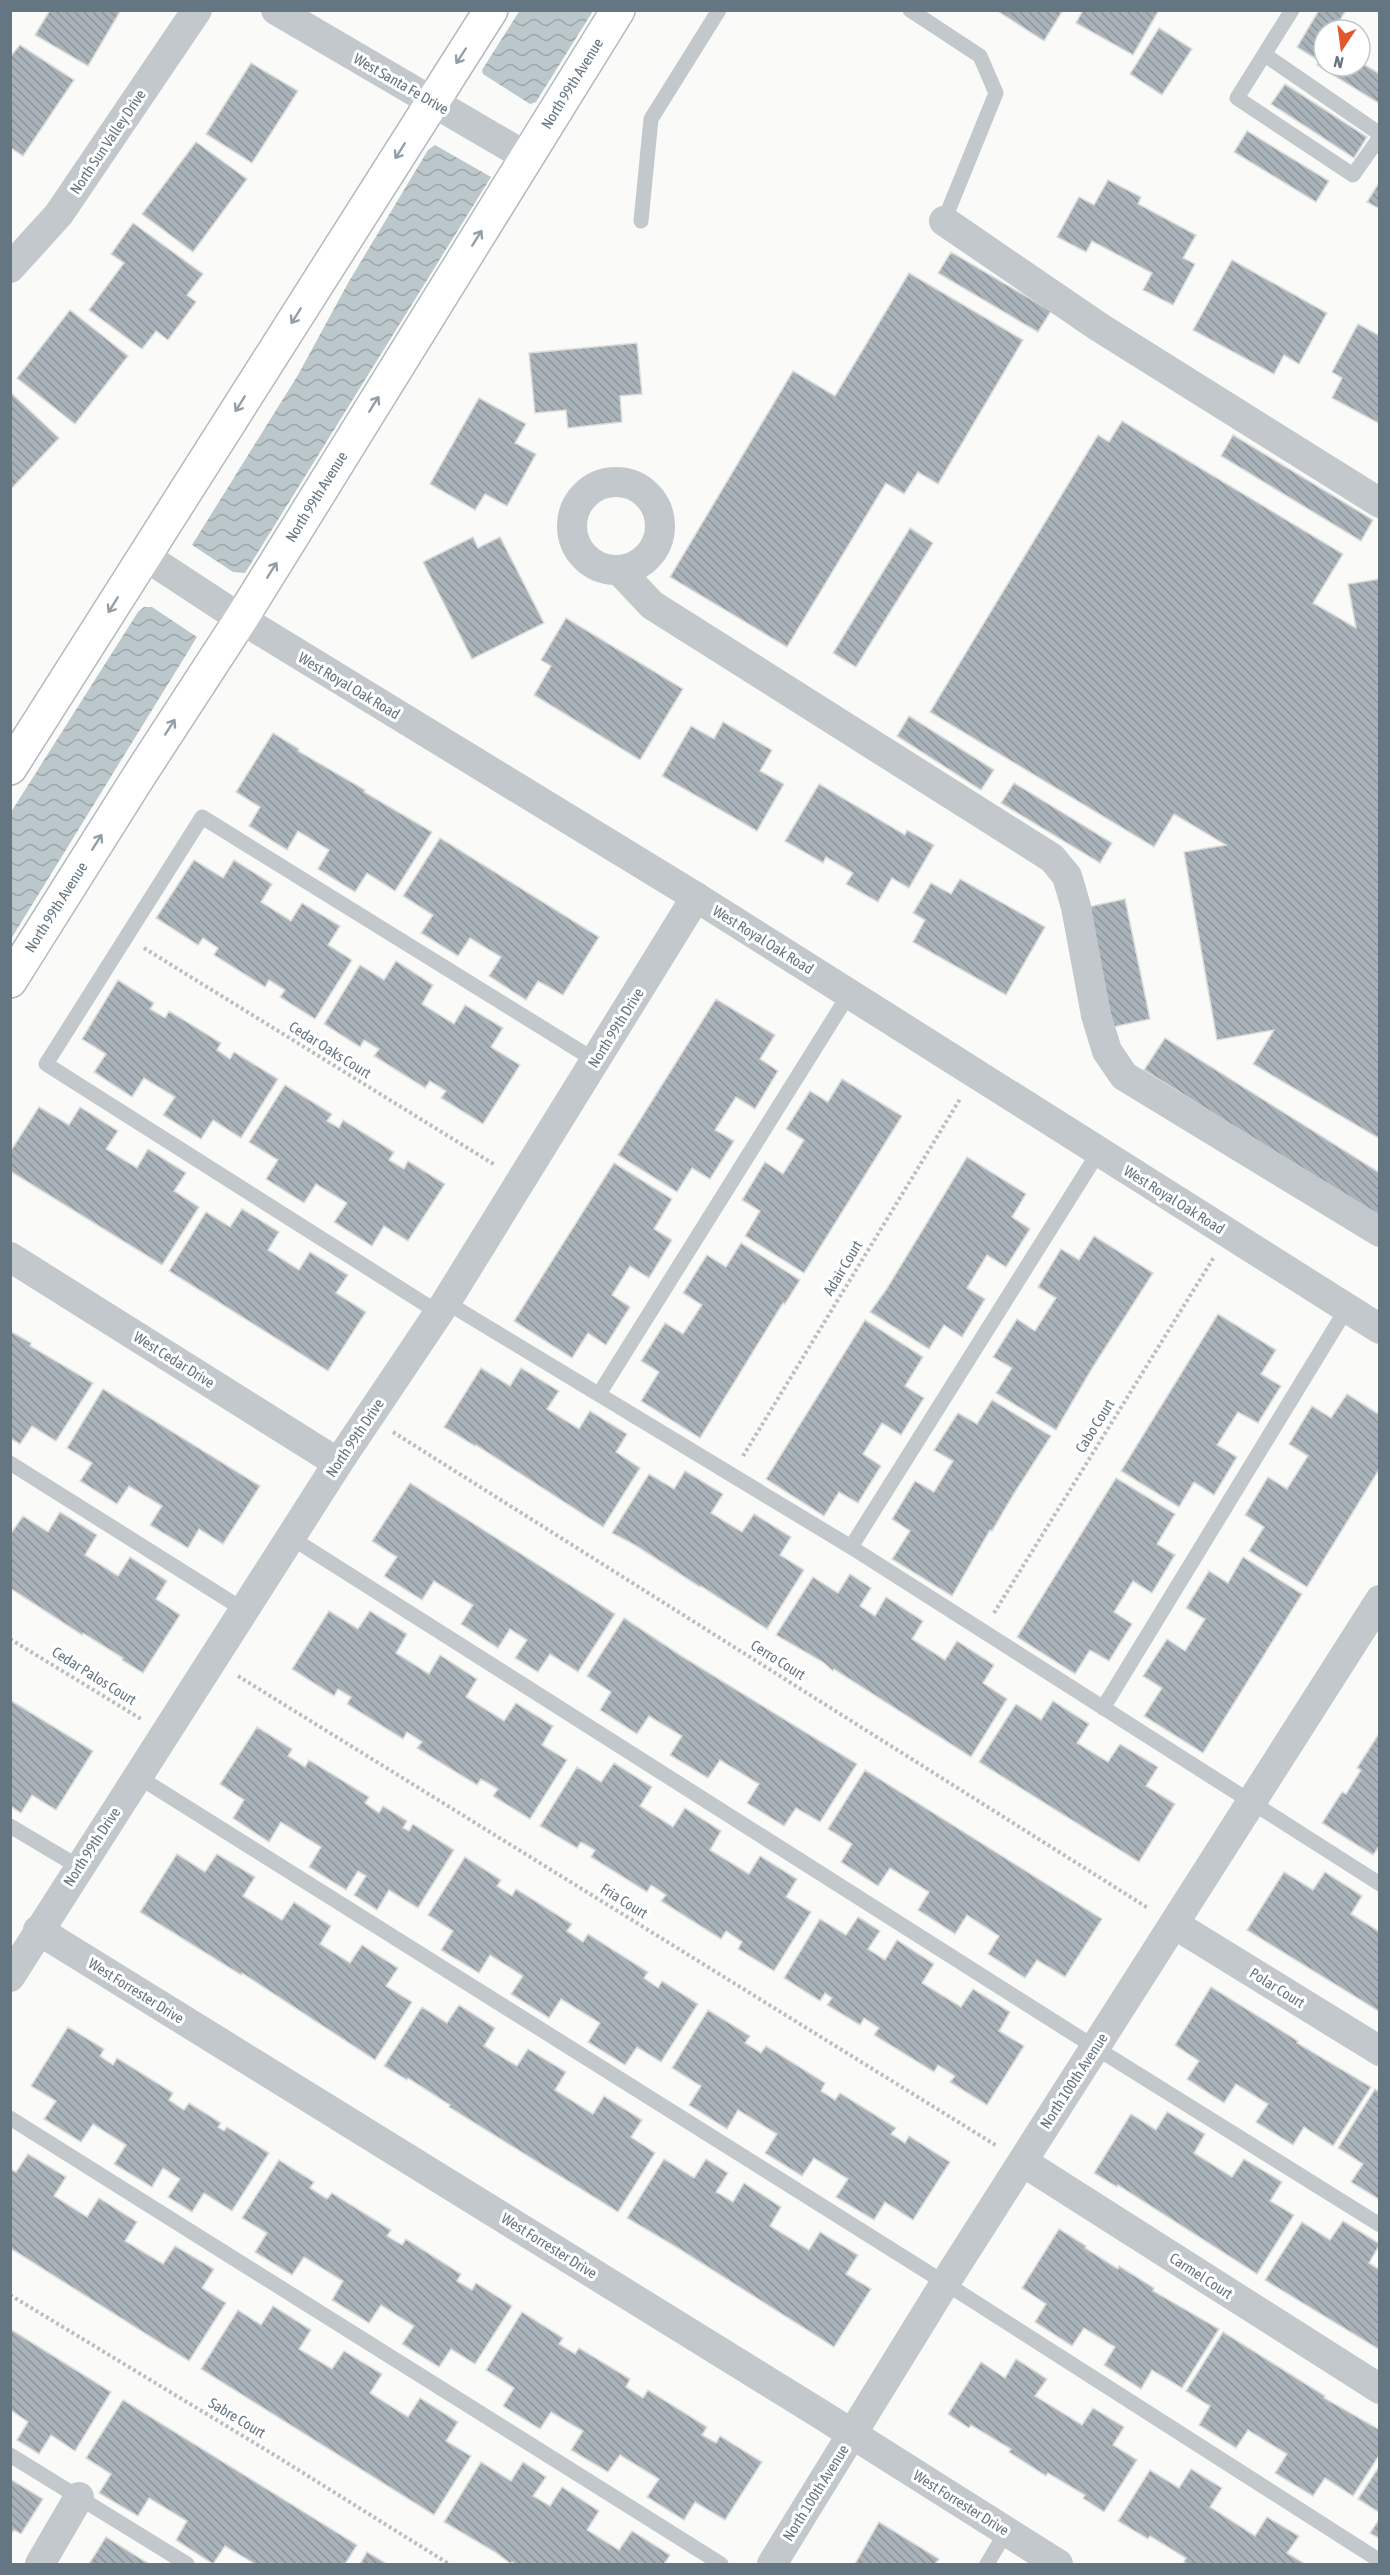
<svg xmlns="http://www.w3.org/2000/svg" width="1390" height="2575" font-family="'Asap Condensed',sans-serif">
	<defs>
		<pattern id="water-waves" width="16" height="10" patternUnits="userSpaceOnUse" patternTransform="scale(1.5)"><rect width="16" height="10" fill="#bbc7cb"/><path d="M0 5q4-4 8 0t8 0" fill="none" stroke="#9ca6aa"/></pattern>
		<pattern id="building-back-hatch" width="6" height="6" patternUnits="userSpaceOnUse" patternTransform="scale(1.5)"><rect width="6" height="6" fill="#aab3b9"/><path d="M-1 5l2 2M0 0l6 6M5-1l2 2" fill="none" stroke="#8e969c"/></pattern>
	</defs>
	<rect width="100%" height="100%" fill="#fafaf8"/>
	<g fill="url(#water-waves)">
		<path d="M520,10L593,11L536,102L530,104L483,74L482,70Z"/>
		<path d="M435,145L491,177L245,573L233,572L192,545L298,375L348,283L428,150Z"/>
		<path d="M144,607H152L197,637L11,939V812L138,612Z"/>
	</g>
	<g fill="url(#building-back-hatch)" stroke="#dcdcda" stroke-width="1.5">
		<path d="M50,10H121L88,66L35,35Z"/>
		<path d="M996,10H1063L1044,41Z"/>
		<path d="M1083,10H1159L1133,55L1076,23Z"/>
		<path d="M1319,10H1346L1334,30H1324V47L1316,59L1297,47Z"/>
		<path d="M1159,28L1192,49L1162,95L1130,74Z"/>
		<path d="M20,45L74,80L23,156L10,147V57Z"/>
		<path d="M1324,54V66H1360V62L1380,74V104L1317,65Z"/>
		<path d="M251,63L298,91L252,163L206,134Z"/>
		<path d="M1285,84L1367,137L1354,158L1271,104Z"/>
		<path d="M1247,131L1329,181L1316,202L1234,152Z"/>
		<path d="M196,142L247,179L193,252L142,214Z"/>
		<path d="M1108,180L1141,197L1138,204L1196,235L1183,258L1195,264L1173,305L1143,290L1152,273L1092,241L1086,252L1057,237L1079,197L1094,205Z"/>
		<path d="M1380,181V209L1367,202Z"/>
		<path d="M133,223L203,274L187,295L196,302L168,340L156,331L142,349L89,310L124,263L111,254Z"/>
		<path d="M951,252L1051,311L1038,332L938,273Z"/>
		<path d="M1232,260L1327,313L1299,364L1284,355L1274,374L1193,330Z"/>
		<path d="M909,273L1023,340L938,484L918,472L904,494L886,483L787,647L670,577L793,371L835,396Z"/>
		<path d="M70,310L128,356L75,424L17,378Z"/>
		<path d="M1358,324L1380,336V424L1332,398L1342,378L1332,372Z"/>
		<path d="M637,343L642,394L620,396L622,422L568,428L566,410L535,413L529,353Z"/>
		<path d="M10,392L59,438L11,489H10Z"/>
		<path d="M479,398L526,424L515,443L536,454L507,506L485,494L475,510L430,484Z"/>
		<path d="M1122,421L1343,554L1313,603L1356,628L1348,584L1380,579V1139L1253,1064L1274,1030L1217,1040L1184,852L1226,845L1174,814L1154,847L930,712L1098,435L1109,442Z"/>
		<path d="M1233,435L1373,520L1361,541L1221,456Z"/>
		<path d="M910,528L933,543L856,667L833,653Z"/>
		<path d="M473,537L478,548L500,537L544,623L472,659L423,562Z"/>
		<path d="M566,618L683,689L640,760L534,695L551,666L541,660Z"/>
		<path d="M909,716L994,770L981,790L897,736Z"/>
		<path d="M723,722L772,750L760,771L784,784L757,831L662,776L691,726L714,739Z"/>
		<path d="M273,733L299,749L298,751L365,790L364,792L432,832L395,891L367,873L355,892L318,869L329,850L298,831L287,850L249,826L260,807L236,792Z"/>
		<path d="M1014,783L1112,843L1100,863L1001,803Z"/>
		<path d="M819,784L905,835L907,830L934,845L909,888L892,878L878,902L846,884L853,873L826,857L823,863L785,841Z"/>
		<path d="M440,838L599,937L563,995L538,981L526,1000L489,976L501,957L470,938L458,956L421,933L433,915L403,896Z"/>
		<path d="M194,860L223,878L234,860L272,884L261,902L291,921L302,903L340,926L328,945L352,960L315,1019L280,997L285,990L269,980L265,987L214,955L218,948L203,938L198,945L156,918Z"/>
		<path d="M960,879L1045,927L1006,995L913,942L925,920L913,913L931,883L951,894Z"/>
		<path d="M1125,899L1150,1019L1113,1027L1088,907Z"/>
		<path d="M396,961L433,985L422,1004L454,1024L465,1005L503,1028L491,1047L520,1065L483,1124L441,1098L446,1091L430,1081L425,1088L374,1056L379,1049L364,1040L360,1047L324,1024L360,965L384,980Z"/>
		<path d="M118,980L154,1003L150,1009L165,1018L169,1011L221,1043L217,1050L230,1059L234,1052L278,1079L241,1138L213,1120L201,1139L163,1115L175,1097L144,1078L132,1097L94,1072L106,1054L82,1039Z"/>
		<path d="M716,999L775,1035L760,1059L778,1071L755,1109L736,1097L715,1130L734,1141L710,1179L692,1168L677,1192L618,1155Z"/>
		<path d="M1165,1038L1380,1173V1218L1144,1070Z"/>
		<path d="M842,1079L902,1116L804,1273L745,1236L760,1211L742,1200L765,1162L783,1174L804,1140L786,1129L810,1091L828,1102Z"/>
		<path d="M285,1085L332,1114L327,1121L339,1128L343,1120L394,1152L389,1160L404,1169L408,1161L445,1184L408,1241L384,1226L372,1246L334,1222L347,1203L316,1184L304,1203L266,1179L278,1160L249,1142Z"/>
		<path d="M39,1107L69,1125L80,1107L118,1131L106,1149L137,1168L148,1149L186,1173L174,1191L199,1207L162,1265L10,1171V1152Z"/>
		<path d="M967,1157L1026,1194L1012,1217L1030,1229L1006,1267L987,1255L967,1288L985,1299L962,1337L944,1325L929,1349L870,1312L886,1290Z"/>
		<path d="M614,1163L672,1199L654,1229L672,1240L649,1278L630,1266L612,1295L630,1307L606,1345L588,1333L572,1358L514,1321Z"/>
		<path d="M242,1209L279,1232L268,1250L299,1270L310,1252L348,1275L336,1293L366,1312L328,1371L169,1271L206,1212L230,1227Z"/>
		<path d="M1094,1236L1153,1273L1091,1370L1056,1430L996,1393L1012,1368L993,1357L1017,1319L1035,1331L1056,1298L1038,1287L1061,1249L1079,1260Z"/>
		<path d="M741,1243L800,1280L785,1304L783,1303L700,1438L641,1401L659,1372L641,1361L665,1323L683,1334L702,1305L683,1293L707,1255L726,1267Z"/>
		<path d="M1218,1314L1276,1350L1261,1374L1281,1386L1258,1423L1238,1412L1217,1445L1237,1457L1214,1495L1194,1482L1179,1507L1121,1471Z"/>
		<path d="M865,1320L923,1357L905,1386L924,1398L901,1435L882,1423L863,1454L881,1466L858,1503L839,1492L824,1516L766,1479Z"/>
		<path d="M10,1331L31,1343L30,1346L93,1383L56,1441L32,1426L20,1444L10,1438Z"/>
		<path d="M481,1368L510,1386L521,1368L559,1391L547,1409L579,1429L590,1411L627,1434L616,1452L640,1468L603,1527L476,1445L475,1446L444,1427Z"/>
		<path d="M103,1389L260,1486L223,1544L199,1529L188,1548L150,1525L162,1506L129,1486L117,1504L80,1481L92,1463L67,1448Z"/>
		<path d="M1347,1394L1380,1415V1468L1307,1587L1249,1551L1264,1527L1245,1515L1268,1477L1287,1489L1308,1456L1289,1444L1312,1406L1331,1418Z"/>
		<path d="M992,1400L1051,1436L1013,1495L992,1531L990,1530L952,1596L892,1559L910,1531L892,1519L915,1481L934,1492L953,1461L934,1450L958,1413L977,1424Z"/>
		<path d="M685,1471L723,1494L711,1513L742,1532L754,1514L791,1537L780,1555L804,1570L767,1629L701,1586L700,1587L635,1545L612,1533L649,1474L674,1489Z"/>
		<path d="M1116,1478L1175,1514L1157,1544L1175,1555L1152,1593L1133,1581L1114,1612L1132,1624L1109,1661L1090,1650L1075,1674L1017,1637Z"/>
		<path d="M410,1483L615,1614L578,1672L550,1654L538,1672L515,1658L527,1640L510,1629L498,1648L461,1624L473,1605L434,1581L422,1600L384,1576L397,1557L372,1541Z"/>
		<path d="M60,1512L97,1535L85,1555L118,1576L130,1557L167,1581L156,1599L180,1615L143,1673L122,1660L123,1658L83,1633L82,1635L10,1588V1535L23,1516L48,1532Z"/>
		<path d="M1243,1557L1302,1594L1203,1753L1144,1716L1162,1688L1143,1676L1167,1639L1185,1651L1205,1619L1186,1608L1209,1571L1228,1583Z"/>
		<path d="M850,1574L871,1588L860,1606L875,1616L886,1597L923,1621L912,1639L945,1660L957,1641L994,1665L983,1683L1007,1699L971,1757L834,1669L833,1671L823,1662L776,1635L813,1577L838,1593Z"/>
		<path d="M329,1611L358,1629L370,1611L407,1634L396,1653L429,1674L440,1655L477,1679L466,1697L504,1721L516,1703L553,1726L542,1745L567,1760L530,1819L493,1796L498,1789L481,1779L477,1785L417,1748L422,1742L407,1732L403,1739L347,1704L351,1697L338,1689L334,1696L292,1669Z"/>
		<path d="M624,1618L683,1657L857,1764L820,1822L796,1808L784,1826L747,1803L759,1784L720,1760L708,1778L670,1755L682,1736L649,1716L637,1734L600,1710L611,1692L587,1676Z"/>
		<path d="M10,1700L93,1751L56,1810L32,1795L21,1813L10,1806Z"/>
		<path d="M1053,1701L1089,1724L1077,1743L1108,1762L1120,1744L1158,1767L1146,1786L1175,1804L1139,1862L979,1762L1016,1704L1041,1720Z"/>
		<path d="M257,1727L292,1749L288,1756L305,1767L309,1760L369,1797L365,1803L379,1813L383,1806L407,1821L403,1828L409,1831L413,1824L454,1850L418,1908L389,1890L377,1910L354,1895L366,1876L358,1871L346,1890L309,1867L321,1847L281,1822L269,1842L233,1818L244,1800L220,1784Z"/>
		<path d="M1380,1732V1845L1373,1855L1322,1823L1342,1792L1346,1794L1361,1770L1357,1768Z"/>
		<path d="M614,1763L652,1787L640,1806L673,1827L685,1808L721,1831L710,1850L749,1874L760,1856L797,1879L786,1897L811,1912L774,1971L738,1949L742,1942L726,1931L721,1939L661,1901L666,1895L651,1885L647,1892L591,1857L595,1850L581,1842L577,1848L540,1826L577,1767L601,1782Z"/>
		<path d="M865,1770L1102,1919L1065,1977L1037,1960L1025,1978L988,1954L999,1936L967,1915L955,1934L918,1910L929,1892L890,1868L878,1886L841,1862L852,1844L828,1829Z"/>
		<path d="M177,1854L205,1872L217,1854L255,1877L243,1896L282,1920L294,1902L331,1926L320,1944L350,1963L362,1945L398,1968L386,1986L412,2002L375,2060L242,1973L241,1975L140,1912Z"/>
		<path d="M465,1857L501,1880L497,1886L512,1896L516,1889L572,1924L567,1931L583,1942L588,1934L648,1972L644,1978L658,1988L662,1981L698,2004L661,2062L637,2047L625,2065L588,2042L600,2023L561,1999L549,2018L511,1994L523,1976L490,1955L479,1973L441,1950L453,1931L428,1915Z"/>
		<path d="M1284,1872L1313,1890L1325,1872L1362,1896L1351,1914L1380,1932V2012L1247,1930Z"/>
		<path d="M858,1917L880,1931L868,1949L885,1960L897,1940L934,1964L922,1983L961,2007L973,1989L1010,2012L999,2031L1024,2046L987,2105L950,2082L955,2076L938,2065L934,2072L874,2035L879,2028L864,2018L860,2025L827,2005L832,1998L825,1993L820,2001L784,1978L820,1919L846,1935Z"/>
		<path d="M1211,1987L1298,2041L1297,2043L1371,2087L1333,2146L1304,2127L1293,2145L1256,2122L1268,2104L1236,2084L1224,2103L1187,2079L1199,2061L1175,2045Z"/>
		<path d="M459,2005L495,2028L484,2046L517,2066L528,2049L566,2072L555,2090L593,2114L604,2096L642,2120L631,2137L655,2153L618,2212L449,2107L450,2105L408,2078L407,2080L384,2066L422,2007L447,2023Z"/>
		<path d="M708,2010L750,2036L745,2043L761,2053L766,2046L825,2083L821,2091L835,2100L840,2093L896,2128L891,2134L905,2143L909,2136L950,2162L913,2220L885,2202L874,2220L836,2197L848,2179L814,2158L802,2176L765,2153L777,2134L738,2110L727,2129L689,2105L701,2086L672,2068Z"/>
		<path d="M68,2027L104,2049L100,2056L113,2065L117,2058L173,2093L169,2100L184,2110L189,2103L221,2123L218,2127L224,2131L227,2127L269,2153L232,2211L204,2193L192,2212L168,2197L180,2179L163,2168L152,2187L114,2164L126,2145L93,2124L81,2142L44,2119L56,2101L31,2086Z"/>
		<path d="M1375,2089L1380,2092V2200L1351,2182L1363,2164L1338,2148Z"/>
		<path d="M1167,2112L1205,2134L1194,2153L1232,2177L1244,2159L1282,2182L1270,2201L1294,2215L1257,2274L1118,2185L1117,2187L1094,2173L1131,2114L1156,2130Z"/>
		<path d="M28,2154L66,2177L54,2196L87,2217L99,2198L137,2222L125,2241L163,2264L175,2246L214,2269L202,2288L226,2303L189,2361L10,2248V2169L16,2172Z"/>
		<path d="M664,2159L694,2178L706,2159L728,2173L716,2192L733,2202L744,2183L781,2207L770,2226L809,2250L820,2232L858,2255L846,2274L871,2289L834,2347L678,2248L627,2218Z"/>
		<path d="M279,2160L314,2182L310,2188L327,2199L332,2193L391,2230L387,2236L402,2245L406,2239L461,2274L457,2281L472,2290L476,2283L512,2306L475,2364L451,2349L439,2367L402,2344L414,2326L381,2305L369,2323L332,2300L343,2281L304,2257L292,2275L255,2252L267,2233L242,2218Z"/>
		<path d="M1343,2221L1380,2244L1369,2263L1380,2270V2350L1265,2280L1302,2222L1330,2240Z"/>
		<path d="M1059,2229L1086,2246L1085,2248L1118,2269L1119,2266L1154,2288L1153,2291L1219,2329L1182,2388L1152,2370L1141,2389L1104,2365L1115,2347L1084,2328L1072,2346L1035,2322L1046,2304L1022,2288Z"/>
		<path d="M273,2306L311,2330L299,2349L332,2369L344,2351L382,2374L370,2393L408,2417L420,2398L458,2422L446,2441L471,2456L434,2515L201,2369L238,2310L261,2325Z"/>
		<path d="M522,2312L563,2338L559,2344L575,2354L579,2348L630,2379L626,2387L643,2398L648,2390L707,2427L702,2435L716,2443L720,2436L762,2462L725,2520L695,2502L684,2520L647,2497L659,2479L620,2455L608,2472L571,2450L583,2431L551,2412L540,2429L503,2406L514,2388L486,2370Z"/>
		<path d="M10,2329L111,2392L75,2451L51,2435L39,2454L17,2440L28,2422L12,2411L10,2413Z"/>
		<path d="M1223,2332L1325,2396L1324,2398L1380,2430V2454L1353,2496L1325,2478L1313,2496L1275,2473L1287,2454L1248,2430L1236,2448L1199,2425L1210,2406L1186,2391Z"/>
		<path d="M1016,2359L1047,2379L1035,2396L1082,2425L1093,2408L1124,2427L1113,2445L1137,2460L1104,2512L1083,2498L1085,2495L1048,2473L1046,2476L1009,2452L1011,2449L971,2425L969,2428L948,2414L981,2362L1005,2378Z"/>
		<path d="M123,2400L357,2545L345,2564H255L225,2546L213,2564L176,2540L187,2521L149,2498L138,2516L99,2493L111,2474L86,2458Z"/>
		<path d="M481,2462L511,2481L523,2462L546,2477L533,2496L550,2506L562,2487L599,2511L587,2530L619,2550L632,2531L670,2555L664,2564H516L512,2562L511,2564L495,2552L444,2522Z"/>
		<path d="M1380,2465V2513L1358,2499Z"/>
		<path d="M1191,2469L1222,2488L1210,2507L1255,2536L1267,2517L1299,2536L1287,2553L1305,2564H1188L1184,2562L1186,2558L1150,2536L1148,2539L1118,2521L1150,2470L1179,2488Z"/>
		<path d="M10,2479L43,2499L21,2534L14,2530L10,2535Z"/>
		<path d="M1380,2518V2539L1370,2533Z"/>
		<path d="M879,2522L939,2559L935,2564H855Z"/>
		<path d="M106,2537L149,2564H89Z"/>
		<path d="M367,2552L387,2564H360Z"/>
	</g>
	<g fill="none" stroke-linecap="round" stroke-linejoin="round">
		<defs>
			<g id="secondary">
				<path d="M10,768L491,10"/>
				<path id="s1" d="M10,981L139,776L241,619L618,10"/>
			</g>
		</defs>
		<use href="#secondary" stroke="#b3babf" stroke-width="36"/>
		<g stroke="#bbbfc2" stroke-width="4" stroke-dasharray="3 3" stroke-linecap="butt">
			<path d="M144,948L495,1165"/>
			<path d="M393,1432L1148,1908"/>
			<path d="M743,1456L960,1099"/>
			<path d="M994,1613L1214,1257"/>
			<path d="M10,1639L141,1719"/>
			<path d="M238,1676L997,2146"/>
			<path d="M10,2295L276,2456L449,2564"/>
		</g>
		<g stroke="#c3c8cc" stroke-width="15">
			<path d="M910,10L980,56L996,93L944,221"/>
			<path d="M1292,10L1237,98L1353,175L1380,137"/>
			<path d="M1265,55L1380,134"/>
			<path d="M641,221L651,119L719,10"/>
			<path d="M446,1302L851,1547L1380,1884"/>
			<path d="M439,1313L46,1064L202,817L596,1061"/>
			<path d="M599,1394L849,994"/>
			<path d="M10,1463L244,1610"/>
			<path d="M290,1537L1096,2048L1380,2225"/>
			<path d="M851,1547L1098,1153"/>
			<path d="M1103,1708L1347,1308"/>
			<path d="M137,1776L945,2283L1380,2561"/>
			<path d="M10,1826L79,1867"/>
			<path d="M10,2118L721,2564"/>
			<path d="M10,2455L187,2564"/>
			<path d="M987,2564L1006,2532"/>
		</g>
		<g stroke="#c3c8cc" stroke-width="30">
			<path d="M276,10L527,157"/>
			<path d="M944,221L1099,327L1380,503"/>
			<path d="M10,268L59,214L197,10"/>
			<circle cx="616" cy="526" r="44"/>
			<path d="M145,556L241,619L696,897L1380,1329"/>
			<path d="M619,570L652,605L1052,858L1067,876L1076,907L1096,1015L1107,1051L1124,1076L1380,1232"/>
			<path d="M10,1257L338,1463"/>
			<path d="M1174,1924L1380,2051"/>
			<path d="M38,1930L822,2415L1058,2564"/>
			<path d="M10,1977L338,1463L446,1302L696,897"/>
			<path d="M1023,2162L1380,2389"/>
			<path d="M40,2564L79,2497"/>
			<path d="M772,2564L945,2283L1380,1600"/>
		</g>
		<use href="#secondary" stroke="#fff" stroke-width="33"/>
	</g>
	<defs><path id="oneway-shaft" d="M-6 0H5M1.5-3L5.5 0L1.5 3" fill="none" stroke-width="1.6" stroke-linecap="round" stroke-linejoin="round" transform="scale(1.5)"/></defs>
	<g stroke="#939fa8">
		<use href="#oneway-shaft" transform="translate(461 56) rotate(123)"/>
		<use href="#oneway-shaft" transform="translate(400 151) rotate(122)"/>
		<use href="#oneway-shaft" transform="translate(477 238) rotate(-58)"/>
		<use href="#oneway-shaft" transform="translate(296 316) rotate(122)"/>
		<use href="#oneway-shaft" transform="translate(240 404) rotate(122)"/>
		<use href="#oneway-shaft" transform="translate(374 404) rotate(-58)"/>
		<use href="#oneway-shaft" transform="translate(272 570) rotate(-58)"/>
		<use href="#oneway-shaft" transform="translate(113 605) rotate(122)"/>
		<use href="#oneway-shaft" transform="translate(170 727) rotate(-57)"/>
		<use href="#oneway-shaft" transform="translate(97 842) rotate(-58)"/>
	</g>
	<g text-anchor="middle" stroke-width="6" stroke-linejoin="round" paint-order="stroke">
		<g font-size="15" fill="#657683" stroke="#fff">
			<text transform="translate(401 84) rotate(30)" y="5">West Santa Fe Drive</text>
			<text dy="5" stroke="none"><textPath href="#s1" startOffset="1059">North 99th Avenue</textPath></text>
			<text transform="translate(108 142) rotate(-56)" y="5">North Sun Valley Drive</text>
			<text dy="5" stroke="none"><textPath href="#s1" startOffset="573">North 99th Avenue</textPath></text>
			<text transform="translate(349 686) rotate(31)" y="5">West Royal Oak Road</text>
			<text dy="5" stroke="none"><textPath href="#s1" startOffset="87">North 99th Avenue</textPath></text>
			<text transform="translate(763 940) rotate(32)" y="5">West Royal Oak Road</text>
			<text transform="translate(616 1028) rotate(-58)" y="5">North 99th Drive</text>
			<text transform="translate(330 1050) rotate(32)" y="5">Cedar Oaks Court</text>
			<text transform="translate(1174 1200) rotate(32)" y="5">West Royal Oak Road</text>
			<text transform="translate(843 1268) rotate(-59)" y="5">Adair Court</text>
			<text transform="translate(174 1360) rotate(32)" y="5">West Cedar Drive</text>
			<text transform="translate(1095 1426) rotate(-58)" y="5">Cabo Court</text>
			<text transform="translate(355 1438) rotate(-56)" y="5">North 99th Drive</text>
			<text transform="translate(778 1660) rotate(32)" y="5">Cerro Court</text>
			<text transform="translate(94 1676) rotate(32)" y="5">Cedar Palos Court</text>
			<text transform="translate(92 1847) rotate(-57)" y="5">North 99th Drive</text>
			<text transform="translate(624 1901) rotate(32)" y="5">Fria Court</text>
			<text transform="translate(1277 1988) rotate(32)" y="5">Polar Court</text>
			<text transform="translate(136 1991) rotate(32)" y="5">West Forrester Drive</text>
			<text transform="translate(1074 2081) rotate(-57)" y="5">North 100th Avenue</text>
			<text transform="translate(549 2246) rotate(32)" y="5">West Forrester Drive</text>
			<text transform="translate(1201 2276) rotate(33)" y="5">Carmel Court</text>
			<text transform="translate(237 2418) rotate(31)" y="5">Sabre Court</text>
			<text transform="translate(816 2493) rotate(-58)" y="5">North 100th Avenue</text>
			<text transform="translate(961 2503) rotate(32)" y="5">West Forrester Drive</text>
		</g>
	</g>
	<rect width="1390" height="2575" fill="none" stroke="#657683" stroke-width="24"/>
	<g transform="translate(1342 48) rotate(193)"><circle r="28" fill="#ffffff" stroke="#c1c8cd" stroke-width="1.5"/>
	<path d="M0-4.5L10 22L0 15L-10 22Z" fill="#e4572e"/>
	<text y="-9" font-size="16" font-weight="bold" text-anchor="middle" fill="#657683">N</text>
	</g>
</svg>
